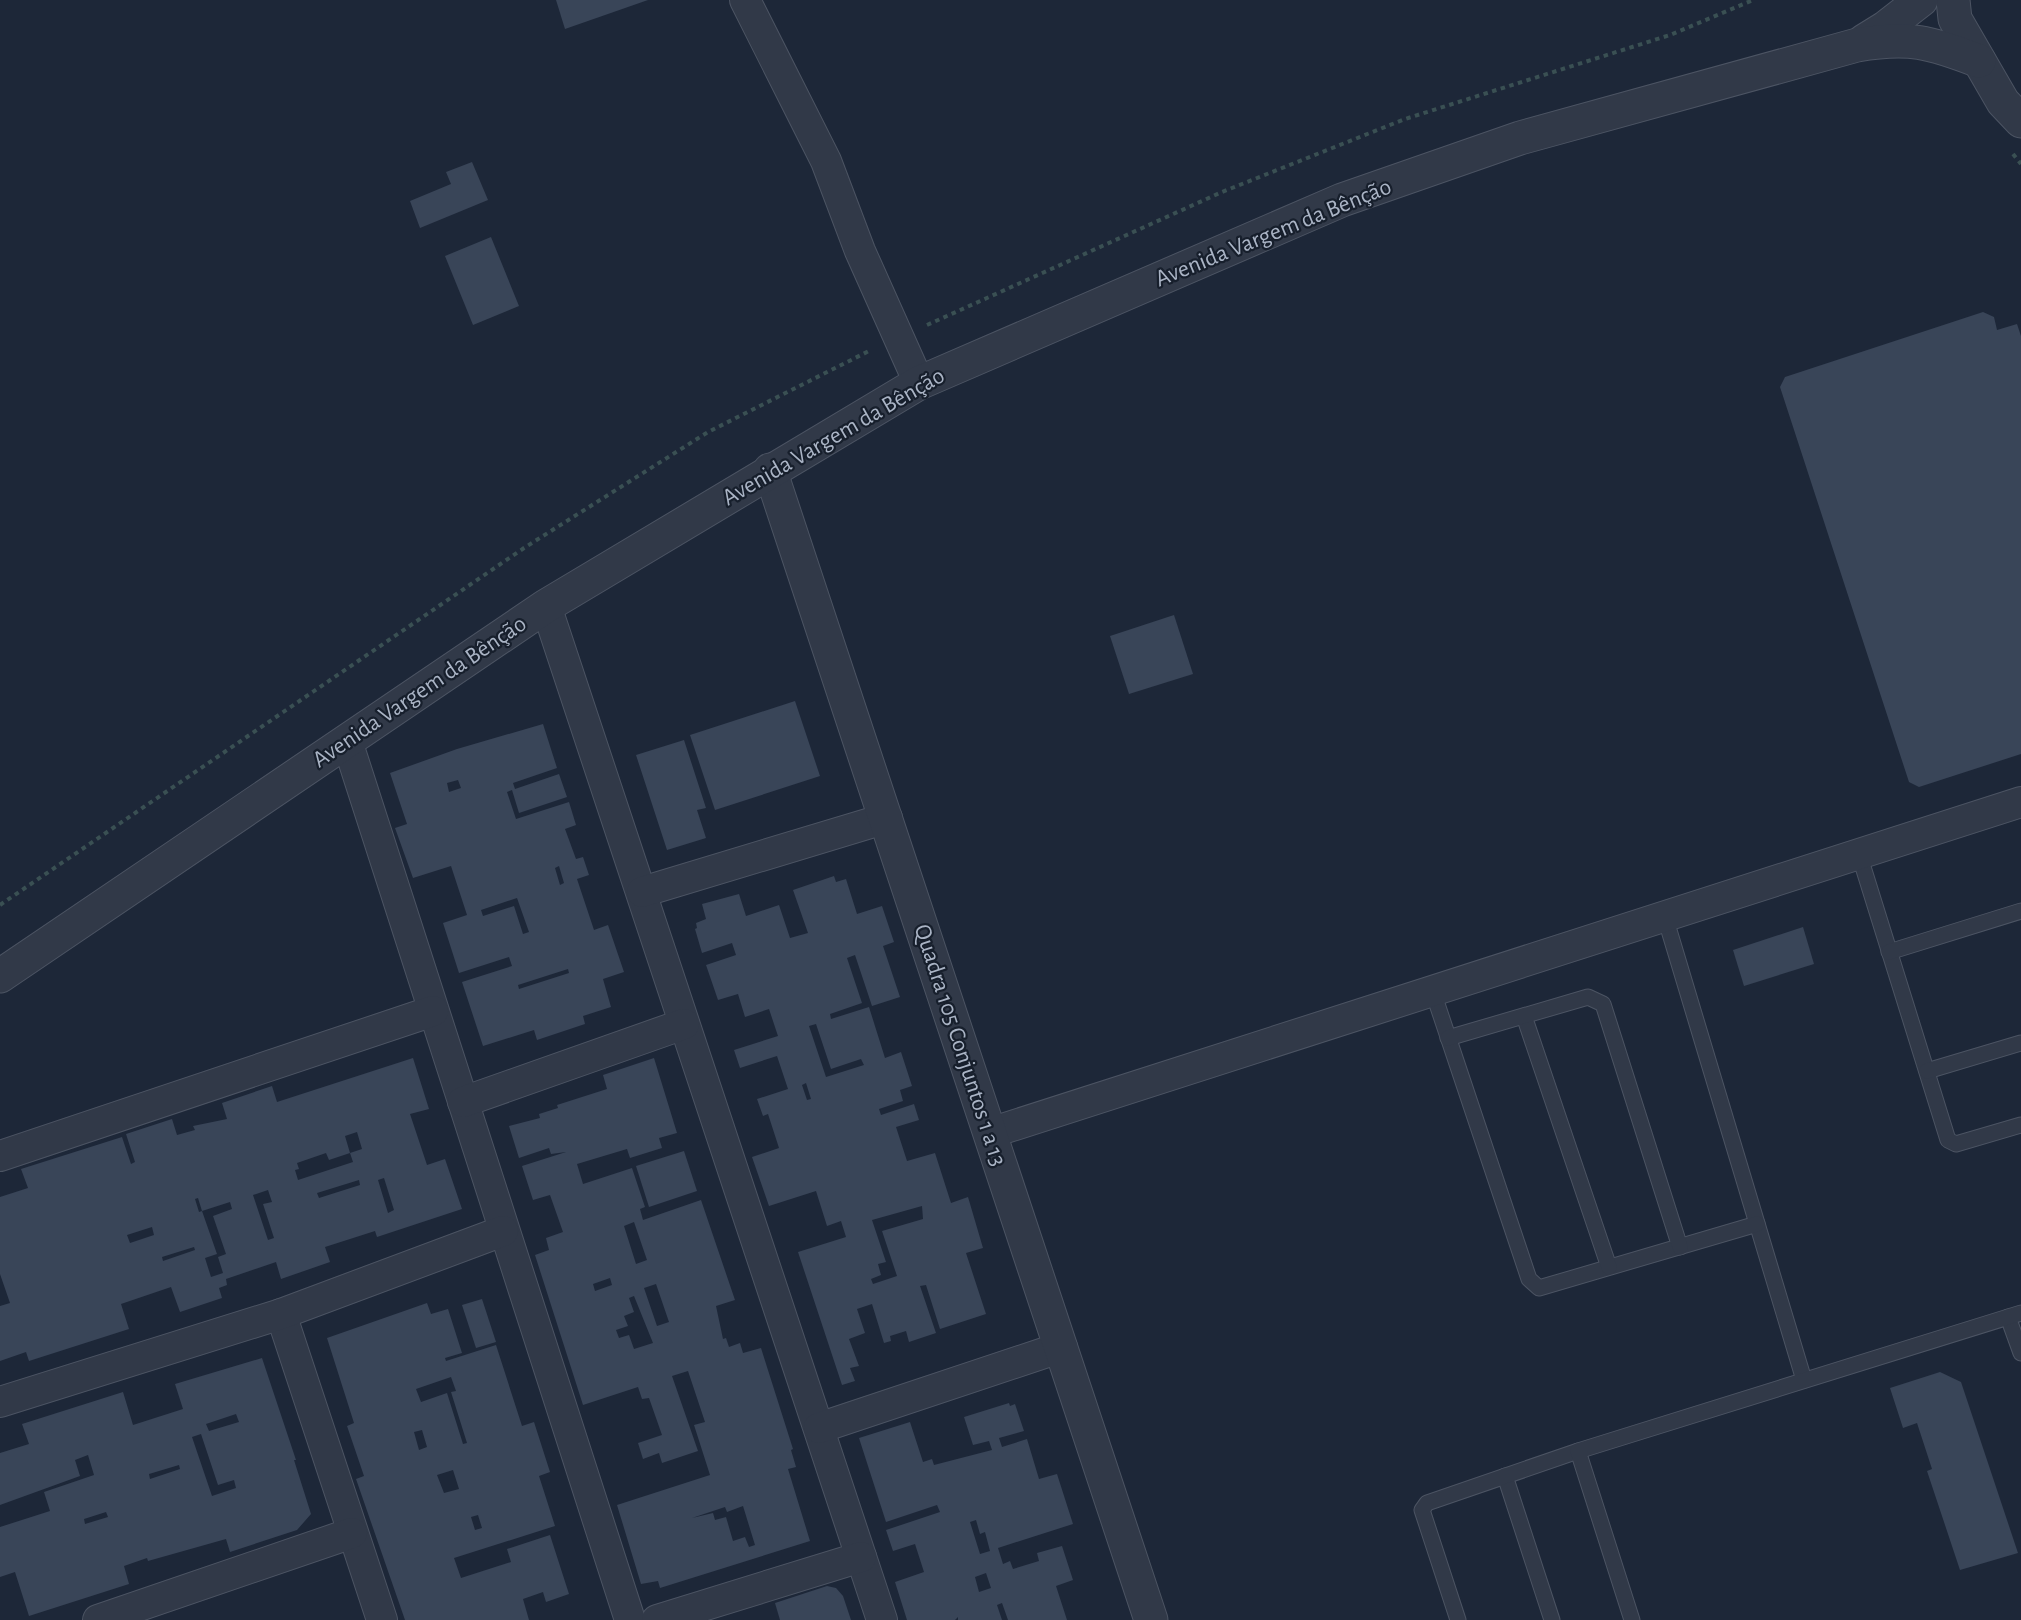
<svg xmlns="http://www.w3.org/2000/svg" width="2021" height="1620" font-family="'Alegreya Sans',sans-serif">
	<rect width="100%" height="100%" fill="#1d2738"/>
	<g fill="#394558" fill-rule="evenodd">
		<path d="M556,0H648L565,29Z"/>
		<path d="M472,162L488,200L420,228L410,201L451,184L446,172Z"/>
		<path d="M491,237L519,306L473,325L445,256Z"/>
		<path d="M1983,312L1994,317L1997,330L2017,324L2021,336V754L1919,787L1909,782L1780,387L1785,377Z"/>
		<path d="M1174,615L1193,674L1129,694L1110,636Z"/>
		<path d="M795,701L820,776L715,810L690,735Z"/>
		<path d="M543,724L557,768L513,783L515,789L559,774L567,797L519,813L512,790L507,792L516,819L569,802L576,825L565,829L576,859L583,857L589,875L577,879L594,930L608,925L624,972L603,979L611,1007L583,1016L585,1024L537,1040L534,1030L483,1046L462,982L512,966L509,957L459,973L443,923L467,915L451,866L413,878L395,828L407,824L390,773L457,749ZM458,780L461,788L449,792L447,783ZM559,866L564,883L560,885L555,868ZM517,898L529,932L523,934L514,906L483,916L481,910ZM568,969L569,973L519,989L518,985Z"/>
		<path d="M684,740L706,808L697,810L706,838L667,850L636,755Z"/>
		<path d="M834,876L836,882L846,879L857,914L882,906L894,942L883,946L900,997L872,1006L855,955L847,958L862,1003L830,1014L831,1019L869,1007L885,1058L901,1052L912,1086L900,1090L903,1101L879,1109L881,1115L914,1104L919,1120L896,1127L907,1161L935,1153L951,1203L968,1197L983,1248L966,1253L986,1314L940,1329L926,1285L920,1286L936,1333L909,1342L906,1331L890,1336L891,1341L884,1343L872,1304L857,1309L865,1333L849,1339L859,1366L850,1368L855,1381L842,1385L798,1252L846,1237L841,1221L827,1226L816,1191L769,1206L752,1157L779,1148L768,1114L763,1116L757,1099L788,1089L777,1056L740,1068L734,1050L778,1036L769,1009L745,1017L738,994L718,1000L706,965L736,955L732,943L702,953L695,929L697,928L696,923L706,919L702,904L739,894L746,916L779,905L790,938L808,933L793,890ZM816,1024L831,1069L861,1059L864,1065L826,1077L809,1026ZM806,1083L811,1099L807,1100L802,1085ZM922,1206L923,1219L882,1231L897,1276L873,1284L871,1279L881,1275L878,1264L886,1262L872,1220Z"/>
		<path d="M1803,927L1814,964L1744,986L1733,950Z"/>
		<path d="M413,1058L429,1109L410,1114L427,1165L445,1159L462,1209L377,1237L375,1231L325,1247L330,1262L281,1279L276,1262L226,1279L227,1285L219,1288L222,1298L180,1312L171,1287L121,1304L129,1329L29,1361L26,1352L0,1361V1306L10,1303L0,1274V1197L28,1188L21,1169L122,1137L131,1164L135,1162L126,1134L172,1119L177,1135L195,1130L193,1126L227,1119L222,1103L272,1086L277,1102ZM357,1132L362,1149L350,1153L353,1162L298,1180L295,1170L299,1169L297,1163L326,1153L329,1160L350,1153L345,1136ZM384,1178L394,1210L388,1213L378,1180ZM359,1180L360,1185L319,1198L317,1193ZM268,1190L272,1202L263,1204L274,1238L268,1240L253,1195ZM198,1198L202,1211L230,1202L232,1209L213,1216L226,1254L218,1257L223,1273L211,1277L205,1258L217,1254L202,1211L199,1212L195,1199ZM152,1227L154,1235L130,1243L127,1235ZM194,1247L195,1250L163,1261L162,1257Z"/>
		<path d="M654,1058L677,1133L659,1138L662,1148L630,1158L627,1149L577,1164L583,1184L632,1168L645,1207L640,1209L643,1220L701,1200L735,1300L716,1306L723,1339L726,1338L729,1347L740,1343L743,1353L761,1348L793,1449L791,1450L796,1467L788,1469L810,1541L660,1588L658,1581L641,1584L617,1505L710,1475L694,1425L705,1422L688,1371L672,1376L698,1451L662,1463L659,1453L643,1459L638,1443L662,1435L649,1398L642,1399L638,1387L583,1405L535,1255L549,1250L546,1238L563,1232L550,1195L533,1200L522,1166L566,1152L551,1154L549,1148L519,1158L509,1126L540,1118L539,1114L558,1108L557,1105L607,1089L603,1075ZM634,1222L647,1260L636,1264L624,1226ZM610,1278L612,1285L595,1291L593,1284ZM656,1284L669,1322L657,1326L644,1288ZM634,1296L653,1343L634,1349L629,1335L619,1338L616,1330L628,1326L624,1316L634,1312L629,1298ZM743,1506L755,1545L749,1547L745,1537L733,1541L726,1517L715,1520L713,1513L692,1518L725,1507L727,1512Z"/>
		<path d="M684,1151L697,1191L649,1207L636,1166Z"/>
		<path d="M482,1299L496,1342L476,1348L462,1305Z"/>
		<path d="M427,1303L431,1314L448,1309L462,1353L445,1358L446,1361L496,1345L522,1426L534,1422L550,1472L539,1476L555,1526L454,1558L461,1578L511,1562L507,1549L550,1535L569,1594L546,1602L543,1592L523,1599L529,1620H405L356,1479L364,1476L347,1426L354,1423L327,1338ZM451,1377L456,1391L451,1392L467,1443L463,1444L447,1393L421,1402L416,1389ZM422,1430L427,1447L419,1450L414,1432ZM453,1470L459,1489L444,1493L437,1475ZM478,1515L482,1528L475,1530L471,1517Z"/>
		<path d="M262,1358L296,1460H294L311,1514L297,1530L230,1552L226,1539L148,1561L147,1558L124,1566L129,1584L29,1616L15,1572L0,1577V1527L50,1511L44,1492L94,1475L88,1455L75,1460L80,1476L0,1505V1453L29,1444L22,1424L123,1392L133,1425L183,1409L175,1384ZM236,1414L239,1422L209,1431L206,1424ZM201,1434L218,1485L234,1480L236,1488L212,1496L192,1437ZM179,1465L180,1469L150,1479L149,1474ZM106,1512L108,1517L85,1524L84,1519Z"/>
		<path d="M1940,1372L1961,1382L2018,1553L1960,1570L1927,1471L1932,1469L1917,1423L1903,1428L1890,1388Z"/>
		<path d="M1009,1403L1010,1406L1015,1404L1024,1431L999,1438L1002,1447L1027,1439L1039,1479L1057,1474L1073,1524L998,1548L1003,1564L1010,1561L1013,1569L1039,1561L1037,1553L1062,1546L1073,1580L1056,1586L1067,1620H1008L1002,1603L997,1605L1002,1620H958V1617L955,1620H907L895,1582L924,1572L915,1544L893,1551L886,1530L940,1512L937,1505L886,1522L859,1438L910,1422L923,1462L932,1459L934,1465L992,1450L989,1441L973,1445L964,1417ZM976,1520L980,1534L985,1532L990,1551L980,1554L970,1522ZM986,1573L991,1588L979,1592L975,1577Z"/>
		<path d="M827,1586L836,1588L843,1596L851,1620H780L775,1603Z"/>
	</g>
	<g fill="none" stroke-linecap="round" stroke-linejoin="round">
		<defs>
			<g id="service">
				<path d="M1859,854L1948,1140L1956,1144L2021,1125"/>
				<path d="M1665,917L1804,1380"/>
				<path d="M1889,952L2021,911"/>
				<path d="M1433,992L1529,1279L1539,1288L1757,1224"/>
				<path d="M1524,1016L1609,1267"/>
				<path d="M1448,1038L1588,997L1603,1004L1680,1247"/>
				<path d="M1927,1071L2021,1043"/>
				<path d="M2008,1317L2021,1353"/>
				<path d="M1505,1476L1552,1620"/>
				<path d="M1458,1620L1422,1510L1427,1503L1578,1451"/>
				<path d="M1632,1620L1578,1451L2021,1313"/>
			</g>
			<g id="minor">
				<path d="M745,0L826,161L860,251L919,383"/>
				<path d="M546,606L882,1620"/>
				<path d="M347,741L630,1620"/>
				<path d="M642,892L887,818"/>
				<path d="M463,1102L684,1024"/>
				<path d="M990,1133L2021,802"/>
				<path d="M0,1156L433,1011"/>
				<path d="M281,1314L382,1620"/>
				<path d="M0,1402L281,1314L503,1231"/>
				<path d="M819,1428L1062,1347"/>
				<path d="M98,1620L352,1533"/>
				<path d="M657,1620L861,1557"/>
			</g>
			<g id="tertiary">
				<path d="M1953,0L1955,19L2003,102L2021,121"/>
				<path d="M1864,41L1885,28L1921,0"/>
				<path d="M770,470L1151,1620"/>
				<path d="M0,976L546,606L919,383L1342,200L1520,138L1857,45C1909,36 1930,42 1979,61"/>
			</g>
		</defs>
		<use href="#service" stroke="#4c5463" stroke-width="17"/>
		<use href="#minor" stroke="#4c5463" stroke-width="32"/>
		<use href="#tertiary" stroke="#4c5463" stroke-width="35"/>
		<g stroke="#3a5053" stroke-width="4" stroke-dasharray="4.5 4.5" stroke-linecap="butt">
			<path d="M2013,154L2021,164"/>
			<path d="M927,325L1222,192L1405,119L1670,35L1753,0"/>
			<path d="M0,905L524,548L708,432L869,351"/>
		</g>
		<use href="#service" stroke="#313948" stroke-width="15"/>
		<use href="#minor" stroke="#313948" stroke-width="30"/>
		<use href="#tertiary" stroke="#313948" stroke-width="33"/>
	</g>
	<g text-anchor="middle" stroke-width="4.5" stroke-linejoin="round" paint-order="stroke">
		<g font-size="24" fill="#aab4c5" stroke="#171f2c">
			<text transform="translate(1273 232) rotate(-22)" y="8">Avenida Vargem da Bênção</text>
			<text transform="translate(833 436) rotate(-30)" y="8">Avenida Vargem da Bênção</text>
			<text transform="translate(419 691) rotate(-34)" y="8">Avenida Vargem da Bênção</text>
			<text transform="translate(961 1045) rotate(72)" y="8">Quadra 105 Conjuntos 1 a 13</text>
		</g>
	</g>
</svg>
